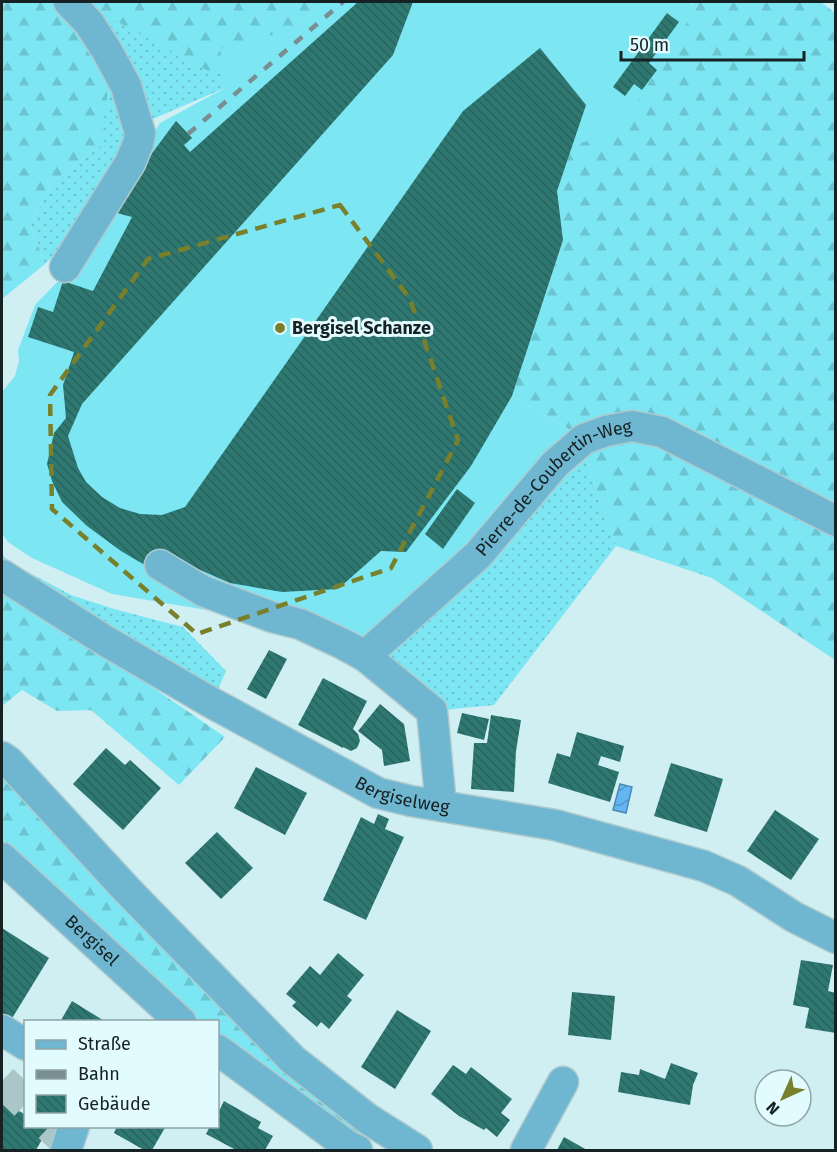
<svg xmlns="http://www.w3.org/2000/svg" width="837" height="1152" font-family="'Fira Sans',sans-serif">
	<defs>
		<pattern id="grass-dots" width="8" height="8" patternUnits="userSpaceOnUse" patternTransform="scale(1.5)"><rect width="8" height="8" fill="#7de6f3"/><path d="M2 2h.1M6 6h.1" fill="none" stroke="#6bc5d0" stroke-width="1.8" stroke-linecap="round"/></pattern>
		<pattern id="forest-firs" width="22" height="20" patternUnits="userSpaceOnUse" patternTransform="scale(1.5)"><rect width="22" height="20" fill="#7de6f3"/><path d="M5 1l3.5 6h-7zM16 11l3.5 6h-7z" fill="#6bc5d0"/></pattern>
		<pattern id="water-waves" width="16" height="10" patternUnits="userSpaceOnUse" patternTransform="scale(1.5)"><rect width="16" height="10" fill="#64b6f3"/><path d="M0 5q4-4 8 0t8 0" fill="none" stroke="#5194c4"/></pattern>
		<pattern id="building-back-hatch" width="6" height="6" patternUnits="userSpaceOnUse" patternTransform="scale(1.5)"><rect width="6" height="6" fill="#2f7872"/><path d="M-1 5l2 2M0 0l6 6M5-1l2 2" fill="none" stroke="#27625d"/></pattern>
	</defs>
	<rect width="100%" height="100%" fill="#cfeff3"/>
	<g fill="url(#grass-dots)">
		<path d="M91,8L294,29L225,88L148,121L61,248L45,264L30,224L54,181L100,146Z"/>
		<path d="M577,434L616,546L494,705L432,711L365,656Z"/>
		<path d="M2,555L13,564L71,595L114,609L183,627L226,671L212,703L2,575Z"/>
	</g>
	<g fill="url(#forest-firs)">
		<path d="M2,2H323L294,29L210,72L92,8L109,83L100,146L54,181L30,224L45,264L2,299Z"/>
		<path d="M691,2H821L835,13V660L712,578L616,546L577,434L512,396L563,240L557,191L572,145L696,9Z"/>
		<path d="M2,584L225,737L179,785L91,710L57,711L22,690L2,706Z"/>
		<path d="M2,757L368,1119L348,1146L218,1050V1022L181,1021L2,858Z"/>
	</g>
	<path fill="#7de6f3" d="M323,2H690L696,9L632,109L604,137L572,145L558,191L563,240L512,396L577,434L507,509L364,641L236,615L112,594L32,558L8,542L2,534V392L15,376L19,361L18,350L35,305L64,275L160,123L225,88L220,49L294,29Z"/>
	<path fill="url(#water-waves)" stroke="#4c89b5" stroke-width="1.5" d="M620,784L632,787L626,813L613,810Z"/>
	<g fill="url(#building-back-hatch)">
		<path d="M358,2H413L393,55L82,404L68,436L78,468L86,482L102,497L120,508L140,514L162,515L185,507L463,111L540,48L586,105L557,191L563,240L512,396L471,466L406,552L381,551L338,589L282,592L230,583L168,556L155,571L121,551L87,526L62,502L52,481L47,464L54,433L66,418L63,385L74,352L28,337L38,307L53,312L63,281L93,291L132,217L109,211L176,121L192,138L184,145L190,152Z"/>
		<path d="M667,13L679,22L649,63L657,70L642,90L634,84L625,96L613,87Z"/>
		<path d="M457,489L475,503L443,549L425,534Z"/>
		<path d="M269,650L287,659L266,699L247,689Z"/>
		<path d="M323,678L367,701L353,729L358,734L360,741L357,748L351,751L343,747V748L298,725Z"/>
		<path d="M380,704L404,724L410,761L384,766L382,750L358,731Z"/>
		<path d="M462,713L489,719L484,740L457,733Z"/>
		<path d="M491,715L521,720L516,751L514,792L471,789L474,743H487Z"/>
		<path d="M577,732L624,746L620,762L601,756L598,765L619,772L610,802L548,783L557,753L570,757Z"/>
		<path d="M106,748L125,765L130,760L161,788L123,830L73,784Z"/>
		<path d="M671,763L723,779L707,832L654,816Z"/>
		<path d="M256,767L307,793L285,835L234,808Z"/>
		<path d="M775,810L819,839L791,880L747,851Z"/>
		<path d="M378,814L389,819L385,829L404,837L366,920L323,900L361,817L374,824Z"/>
		<path d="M217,832L253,868L221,899L185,863Z"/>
		<path d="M2,928L49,958L11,1020L2,1013Z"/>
		<path d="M338,953L364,975L347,996L352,1000L329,1029L321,1022L317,1027L292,1006L296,1002L286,994L310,966L320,975Z"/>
		<path d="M801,960L833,965L828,991L836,993V1033L805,1028L809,1008L793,1005Z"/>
		<path d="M572,992L615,996L611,1040L568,1035Z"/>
		<path d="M72,1001L106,1022H60Z"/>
		<path d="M397,1010L431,1031L395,1089L361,1067Z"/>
		<path d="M671,1063L698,1073L693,1085L690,1105L618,1092L621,1072L639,1075L640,1069L665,1079Z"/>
		<path d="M453,1065L466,1074L471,1067L512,1099L501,1113L510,1120L497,1137L486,1128L484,1130L459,1116L431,1094Z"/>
		<path d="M2,1101L26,1115V1126H45L48,1129L36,1150H2Z"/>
		<path d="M224,1101L261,1122L258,1128L273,1136L265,1150H236L206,1134L210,1126H218V1113Z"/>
		<path d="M117,1126H166L152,1150H144L114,1133Z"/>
		<path d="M564,1137L587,1150H557Z"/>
	</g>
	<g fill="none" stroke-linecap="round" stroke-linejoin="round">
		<g stroke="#aac6c9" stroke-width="33" stroke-dasharray="33 16" stroke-linecap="butt">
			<path d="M2,1081L26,1104"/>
			<path d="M50,1126L75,1150"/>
		</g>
		<defs>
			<g id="minor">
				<path d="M65,267L130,163L138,144L140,133L126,86L107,51L89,23L69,2"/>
				<path d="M160,565L203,591L272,617L300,624L343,644L365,656L432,711L441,806"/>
				<path id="s1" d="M2,575L104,640L212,703L378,793L411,801L555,825L704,866L738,881L794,917L836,938"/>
				<path id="s2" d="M365,656L478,555L555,464L584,439L606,431L632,426L662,432L836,521"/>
				<path d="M2,757L9,762L127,890L293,1060L368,1119L417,1150"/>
				<path id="s3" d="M2,858L181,1022"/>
				<path d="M2,1030L26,1045"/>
				<path d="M218,1050L348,1146L357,1150"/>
				<path d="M66,1150L74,1126"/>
				<path d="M526,1150L563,1082"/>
			</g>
		</defs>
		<use href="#minor" stroke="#aecace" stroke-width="33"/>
		<use href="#minor" stroke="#6fb6d1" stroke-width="30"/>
		<path stroke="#788e91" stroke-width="4.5" stroke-dasharray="10 10" stroke-linecap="butt" d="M188,134L343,2"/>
	</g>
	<path fill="none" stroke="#78802c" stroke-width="4.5" stroke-dasharray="12 8" stroke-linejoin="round" d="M340,205L410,299L458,440L391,568L197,634L52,509L50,395L148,259Z"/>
	<circle fill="#78802c" stroke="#e2fbfe" stroke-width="2" cx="280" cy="328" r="6"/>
	<g text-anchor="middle" stroke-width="6" stroke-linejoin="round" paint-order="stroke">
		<g font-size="18" font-weight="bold" fill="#152123" stroke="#e2fbfe" text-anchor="start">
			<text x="292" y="334">Bergisel Schanze</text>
		</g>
		<g font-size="18" fill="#152123" stroke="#e2fbfe">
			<text dy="6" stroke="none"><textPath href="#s2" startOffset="256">Pierre-de-Coubertin-Weg</textPath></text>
			<text dy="6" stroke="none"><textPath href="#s1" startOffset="459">Bergiselweg</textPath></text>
			<text dy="6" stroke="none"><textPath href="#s3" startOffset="122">Bergisel</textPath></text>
		</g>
	</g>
	<rect width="837" height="1152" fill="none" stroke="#152123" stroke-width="6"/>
	<rect x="24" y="1020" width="195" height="108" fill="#e2fbfe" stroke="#90a4a6" stroke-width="1.5"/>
	<rect x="36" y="1040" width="30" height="9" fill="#6fb6d1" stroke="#90a4a6" stroke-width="1.5"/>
	<text x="78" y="1050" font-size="18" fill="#152123">Straße</text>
	<rect x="36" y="1070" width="30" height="9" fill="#788e91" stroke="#90a4a6" stroke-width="1.5"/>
	<text x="78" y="1080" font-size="18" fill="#152123">Bahn</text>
	<rect x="36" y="1095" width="30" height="18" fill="url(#building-back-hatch)" stroke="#90a4a6" stroke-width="1.5"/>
	<text x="78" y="1110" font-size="18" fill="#152123">Gebäude</text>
	<g transform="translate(783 1098) rotate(225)"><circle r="28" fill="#e2fbfe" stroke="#90a4a6" stroke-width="1.5"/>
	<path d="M0-4.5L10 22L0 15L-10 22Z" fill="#78802c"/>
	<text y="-9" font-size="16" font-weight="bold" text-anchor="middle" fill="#152123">N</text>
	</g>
	<path d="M621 51v9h183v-9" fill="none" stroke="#152123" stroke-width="3"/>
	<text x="630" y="51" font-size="18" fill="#152123" stroke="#e2fbfe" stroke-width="4.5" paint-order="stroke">50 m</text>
</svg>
